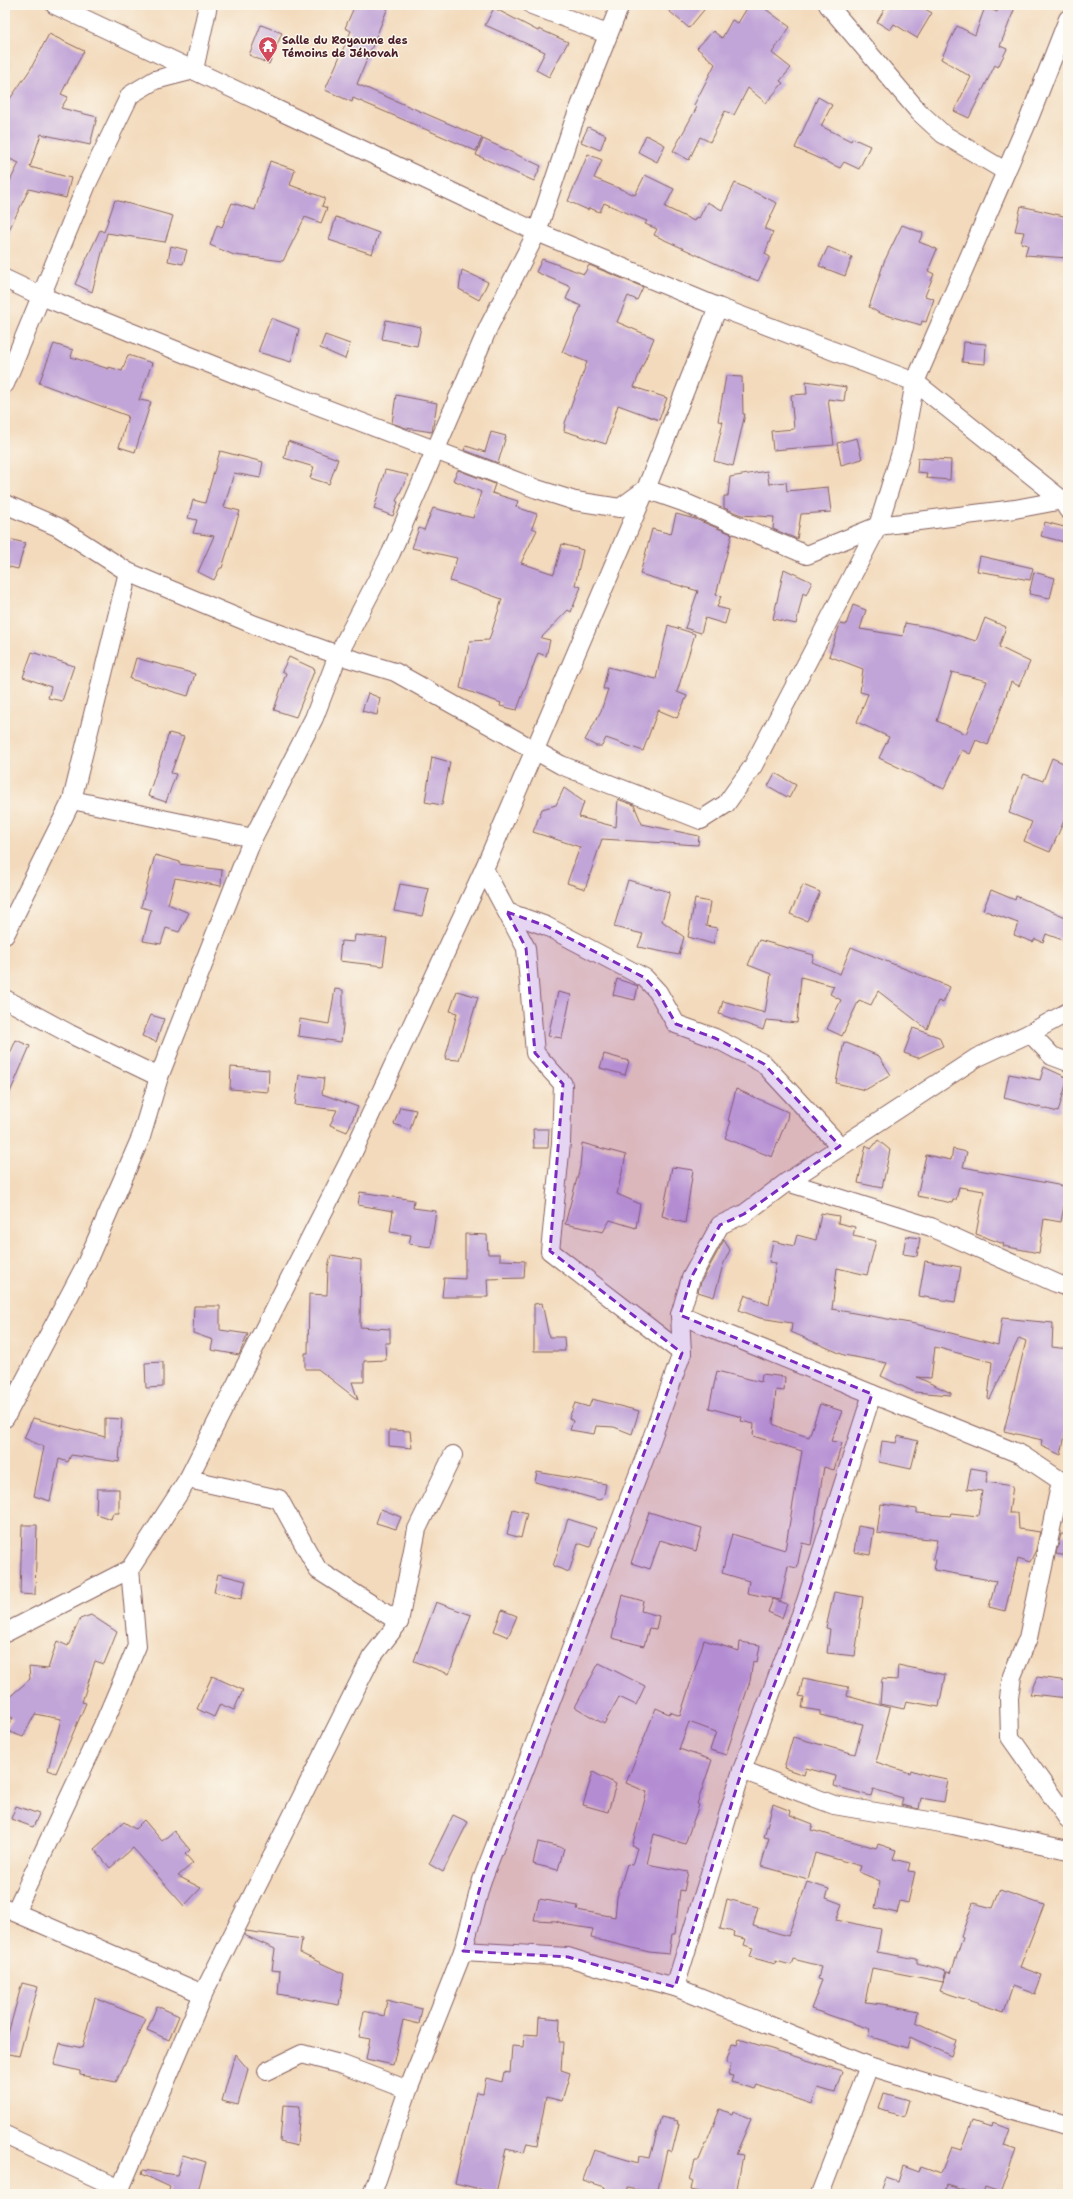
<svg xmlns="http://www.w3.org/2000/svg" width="1073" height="2199" font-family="'Shantell Sans',sans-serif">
	<rect width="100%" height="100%" fill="#fbf7ec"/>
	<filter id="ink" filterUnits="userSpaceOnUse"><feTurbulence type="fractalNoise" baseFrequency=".025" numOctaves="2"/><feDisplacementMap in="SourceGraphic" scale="8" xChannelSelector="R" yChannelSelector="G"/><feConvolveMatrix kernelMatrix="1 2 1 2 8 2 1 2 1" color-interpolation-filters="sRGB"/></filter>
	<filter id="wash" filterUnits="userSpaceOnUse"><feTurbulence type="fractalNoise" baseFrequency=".012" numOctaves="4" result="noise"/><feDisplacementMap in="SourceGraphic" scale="16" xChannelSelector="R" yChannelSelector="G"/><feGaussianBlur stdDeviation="0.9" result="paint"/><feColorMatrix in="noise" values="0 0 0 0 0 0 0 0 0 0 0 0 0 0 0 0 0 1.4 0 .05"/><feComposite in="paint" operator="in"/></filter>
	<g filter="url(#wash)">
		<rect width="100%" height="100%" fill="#f3dabc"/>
		<g id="blocks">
			<g fill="#c1a4d8" fill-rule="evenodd">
				<path d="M355,5H389L357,84L482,138L476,151L353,98L352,102L325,90L351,31L345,28Z"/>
				<path d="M662,5H708L689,28Z"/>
				<path d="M749,5H760L790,27L772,53L791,68L780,81L783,83L766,103L748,88L734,115L725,111L710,142L700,137L689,160L673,151L697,107L694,105L715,64L697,48L713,31L722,38L732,20L738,23Z"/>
				<path d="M887,5H918L932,13L917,38L894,24L890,30L877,22Z"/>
				<path d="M1000,5H1016L1000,46L1007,49L998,67L995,65L969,118L954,111L971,77L941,59L957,26L975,35L985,7L997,12Z"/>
				<path d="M494,8L538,31L539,29L568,42L549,77L536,70L545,52L485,25Z"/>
				<path d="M261,25L282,33L269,64L249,55Z"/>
				<path d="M49,34L84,51L61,94L68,97L61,108L97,117L90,145L41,134L30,167L71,178L66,198L29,189L5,238V191L19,163L5,157V106L30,70Z"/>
				<path d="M818,97L832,105L821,126L851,141L852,138L870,146L859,169L844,162L840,168L795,148Z"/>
				<path d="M588,127L606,135L600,150L581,142Z"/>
				<path d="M646,135L665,145L657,162L638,152Z"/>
				<path d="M483,139L541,166L534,181L476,155Z"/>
				<path d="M588,154L602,160L594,178L635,195L645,175L674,189L665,207L694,221L696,217L699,218L707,202L722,210L735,183L777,203L765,229L773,232L765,254L770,257L758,281L721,266L654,235L657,229L645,224L647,221L618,209L604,203L600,212L589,208L588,210L568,201Z"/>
				<path d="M270,161L295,170L290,185L325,198L322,206L327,208L321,223L305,217L283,261L234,255L210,245L217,225L222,227L232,203L255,210Z"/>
				<path d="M115,200L173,216L165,242L107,233L92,292L75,284L100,230L104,232Z"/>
				<path d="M1021,206L1068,217V258L1025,255L1028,245L1021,243L1024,232L1015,231Z"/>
				<path d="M336,217L379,233L372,254L329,240Z"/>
				<path d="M902,225L923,233L919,242L937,249L928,271L934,274L925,296L934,299L926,322L922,321L921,325L879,313L869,307L884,262Z"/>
				<path d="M171,246L187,250L183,264L168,261Z"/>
				<path d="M828,247L852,257L845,276L819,266Z"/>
				<path d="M542,259L584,274L589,265L643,287L637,300L628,296L617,322L654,338L634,387L667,398L659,420L618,405L606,444L564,431L565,423L587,362L562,352L581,306L566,299L571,287L536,272Z"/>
				<path d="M462,270L488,282L479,300L459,289Z"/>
				<path d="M271,318L299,329L291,362L258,352Z"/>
				<path d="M386,320L421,327L417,346L382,339Z"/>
				<path d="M325,335L350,344L345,359L320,348Z"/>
				<path d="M964,342L986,344L985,364L962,362Z"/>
				<path d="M54,344L73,350L71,357L109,369V367L122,371L128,355L152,363L139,400L151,402L135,452L119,447L128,416L39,383Z"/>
				<path d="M726,376L742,377L743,414H745L733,466L714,461L723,422L718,421Z"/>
				<path d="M806,381L846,387L844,401L828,399L834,445L773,450L771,431L794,429L791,395L807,394Z"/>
				<path d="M396,395L437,403L432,432L406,428L392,423Z"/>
				<path d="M491,432L506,436L498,463L464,450L466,446L485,452Z"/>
				<path d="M857,438L862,459L841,465L837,443Z"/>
				<path d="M288,441L338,459L329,484L310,478L314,467L284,458Z"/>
				<path d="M220,451L263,462L260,478L234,473L224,507L240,511L222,568H220L214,580L198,572L214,536L193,533L197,520L188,518L193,500L205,503Z"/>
				<path d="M918,458L951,460L950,480L926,478L927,473L917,472Z"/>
				<path d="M385,470L408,475L396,501L398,502L393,516L374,509Z"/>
				<path d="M458,470L495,484L492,493L518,501L516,507L537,514L532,528L537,530L521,563L554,574L562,544L583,550L575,585L581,587L571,612L568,610L541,638L550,640L546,656L538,653L517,710L500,706L501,703L460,688L470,641L489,640L502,599L450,581L457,558L412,548L419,528L424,530L433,508L473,518L481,492L453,480Z"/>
				<path d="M767,471L769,484L786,482L787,491L828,487L831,512L801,514L797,539L773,529L774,517L741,515L724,508V496H728L730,477Z"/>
				<path d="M676,514L695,519L732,534L716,595L721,596L717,607L729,610L725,624L705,618L701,633L685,628L698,591L640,574L652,529L671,534Z"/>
				<path d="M1045,522L1068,528V543L1041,536Z"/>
				<path d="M5,538L25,543L18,569L5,566Z"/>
				<path d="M980,556L1033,568L1030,580L977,571Z"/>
				<path d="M784,569L812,582L806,595L803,593L796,624L773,619Z"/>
				<path d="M1034,572L1055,578L1050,598L1029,594Z"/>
				<path d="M853,605L866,610L860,629L903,636L905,623L933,628L976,641L985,618L1006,627L999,647L1030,662L1019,686L1011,682L988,745L976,740L970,754L962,750L944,789L879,758L889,737L857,722L868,694L860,692L863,669L829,656L840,624L846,625ZM952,672L987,681L966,734L937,721Z"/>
				<path d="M668,625L695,634L677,692L687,696L677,718L658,710L643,751L606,738L602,746H596L585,740L601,711L608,689H603L608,667L656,679Z"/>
				<path d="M32,652L74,666L62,701L48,698L51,687L23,677Z"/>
				<path d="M289,657L315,669L296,717L274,710L286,673L282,671Z"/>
				<path d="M136,658L195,674L188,696L130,679Z"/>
				<path d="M368,693L380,698L377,715L362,711Z"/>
				<path d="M169,733L184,737L171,773L176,774L166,802L148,796Z"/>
				<path d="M432,757L450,762L442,805L425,802Z"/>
				<path d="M1052,758L1068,765V812L1050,852L1024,841L1032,822L1009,813L1024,774L1043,781Z"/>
				<path d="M775,773L796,785L789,798L768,786Z"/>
				<path d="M564,788L584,802L579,817L616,827L618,799L620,800L634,805L642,824L699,836L698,845L602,839L585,889L567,883L580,847L533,832L542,809L556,805Z"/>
				<path d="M155,855L180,862L179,864L222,870L221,886L175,878L168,904L189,913L179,932L166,928L161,944L143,941L151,910L141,907Z"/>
				<path d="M628,880L670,892L662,921L684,937L679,955L638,947L643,934L614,927Z"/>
				<path d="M400,884L429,889L422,916L394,911Z"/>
				<path d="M803,885L820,892L807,921L790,914Z"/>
				<path d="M991,890L1015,900L1016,896L1068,918V942L1046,934L1043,942L1035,939L1033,942L1014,935L1018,923L983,910Z"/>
				<path d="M695,899L710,902L706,926L717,928L713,944L688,937Z"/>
				<path d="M355,935L387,938L383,966L339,961L341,941L354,942Z"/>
				<path d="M759,940L814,955L812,962L840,974L851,947L950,987L943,1003L938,1001L927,1029L878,991L871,1005L859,1000L842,1036L827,1029L841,1000L830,994L834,986L801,977L797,1023L766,1020L763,1030L719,1014L723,1001L765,1013L771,974L748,965Z"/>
				<path d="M617,979L638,986L635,1000L613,995Z"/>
				<path d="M335,989L343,990V1026L341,1042L298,1036L300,1019L329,1024Z"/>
				<path d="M457,991L478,997L459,1060L445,1059L457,1013L450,1011Z"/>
				<path d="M558,992L571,995L562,1038L548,1036Z"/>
				<path d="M151,1015L164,1019L156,1042L142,1036Z"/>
				<path d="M913,1028L939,1037L943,1046L918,1058L904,1053Z"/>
				<path d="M16,1040L30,1046L5,1104V1065Z"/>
				<path d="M844,1042L879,1056L891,1075L865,1090L836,1083Z"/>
				<path d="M604,1054L629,1061L625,1075L600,1068Z"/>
				<path d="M231,1067L269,1070L268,1092L230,1089Z"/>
				<path d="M1044,1067L1068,1078L1058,1112L1004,1098L1009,1074L1040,1080Z"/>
				<path d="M299,1075L324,1078L322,1094L358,1107L347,1132L330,1125L337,1110L295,1105Z"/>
				<path d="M736,1089L788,1112L787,1119L772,1157L725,1138L731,1121H728Z"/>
				<path d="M400,1107L416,1110L410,1130L394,1124Z"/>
				<path d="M533,1129H549L548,1148H534Z"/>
				<path d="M878,1140L890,1150L882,1188L858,1183L866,1145L871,1149Z"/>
				<path d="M582,1143L626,1155L617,1194L640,1204L636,1228L610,1220L603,1232L565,1224L580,1167Z"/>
				<path d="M953,1149L967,1152L963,1167L1068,1187V1206H1064L1061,1222L1044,1219L1039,1253L1003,1246L1004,1244L976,1234L984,1191L959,1187L956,1200H953L952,1203L917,1196L926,1155L951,1160Z"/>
				<path d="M672,1167L693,1170L685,1223L662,1216Z"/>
				<path d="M360,1192L414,1200L413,1208L436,1211L431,1247L409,1244L411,1235L390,1232L393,1211L358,1205Z"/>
				<path d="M821,1213L839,1216L838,1223L855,1227L853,1236L876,1241L867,1275L837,1268L832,1309L915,1324L998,1345L1002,1318L1053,1323L1052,1347L1068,1349V1420L1061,1455L1041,1446L1042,1440L1004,1431L1026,1341L1019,1338L990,1399L988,1398L992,1362L935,1347L931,1378L917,1377L951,1393V1395L914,1392L881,1376L887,1363L844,1355L791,1332L792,1323L760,1318L739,1310L745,1295L769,1305L776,1263L769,1262L773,1241L794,1246L797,1235L816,1240Z"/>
				<path d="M465,1234L487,1235L488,1254H500V1260L525,1261L524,1278L487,1279L488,1297H442L444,1278L465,1279Z"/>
				<path d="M906,1236L920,1238L917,1256L903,1254Z"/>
				<path d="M724,1240L730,1250L723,1265L714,1297L698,1292L701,1282Z"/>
				<path d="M331,1255L361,1260L360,1327L390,1329V1343H385L386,1360L364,1361V1382H352L358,1400L318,1369H305V1353H308L309,1294L327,1295L328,1267Z"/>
				<path d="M925,1261L961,1267L955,1302L919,1296Z"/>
				<path d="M542,1303L549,1337H564L565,1351H534V1304Z"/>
				<path d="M194,1306H220V1330L248,1334L239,1355L211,1350L213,1340L193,1333Z"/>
				<path d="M163,1362V1387L146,1388L145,1363Z"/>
				<path d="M717,1371L761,1382L762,1374L785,1377L784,1391L776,1390L773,1424L785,1430L809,1437L820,1404L842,1411L831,1441L842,1443L834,1470L824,1467L811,1545L802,1543L797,1568L788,1566L781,1600L747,1593L749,1581L722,1573L732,1534L785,1550L802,1451L753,1436L754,1424L741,1421L742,1417L709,1408Z"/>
				<path d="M592,1399L639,1411L632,1434L614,1427L596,1426L594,1434L570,1430L573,1421L569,1418L575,1403L589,1407Z"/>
				<path d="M33,1418L105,1437V1418L122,1419L119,1462L71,1455L68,1462L59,1459L50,1501L34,1496L44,1447L24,1438Z"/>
				<path d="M389,1430L410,1431L412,1448L389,1446Z"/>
				<path d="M898,1436L918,1441L911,1469L879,1462L882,1441L896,1443Z"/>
				<path d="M971,1468L988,1471L986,1482L1013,1486L1009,1513H1018L1019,1529L1040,1532L1036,1550L1030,1562L1018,1558L1005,1611L989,1607L996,1581L934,1570L936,1560L933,1559L937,1540L877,1533L881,1504L917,1509V1513L950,1516L951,1513L978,1516L982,1491L967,1489Z"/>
				<path d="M537,1472L606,1484L604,1495L599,1500L535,1482Z"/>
				<path d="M97,1489H119V1513H113L111,1519L96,1514Z"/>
				<path d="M381,1509L401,1517L396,1529L376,1523Z"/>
				<path d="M513,1509L527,1513L521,1538L507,1534Z"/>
				<path d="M649,1512L702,1528L696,1551L660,1540L650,1569L631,1563Z"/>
				<path d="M568,1519L596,1528L590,1547L578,1543L569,1572L553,1566Z"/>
				<path d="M22,1525H37L35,1595L20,1594Z"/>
				<path d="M858,1526L874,1529L870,1555L854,1552Z"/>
				<path d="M1061,1534L1068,1535V1556L1056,1554Z"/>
				<path d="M218,1574L246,1581L241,1599L214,1592Z"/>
				<path d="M834,1592L863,1597L855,1656L827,1653L830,1629L826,1628Z"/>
				<path d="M622,1595L643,1601L641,1611L659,1616L656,1629L649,1628L644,1646L612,1638Z"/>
				<path d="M773,1599L787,1604L782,1618L768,1612Z"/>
				<path d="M436,1602L471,1615L449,1674L414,1661Z"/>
				<path d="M502,1610L517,1616L508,1637L494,1631Z"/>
				<path d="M91,1615L117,1632L104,1664L95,1661L82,1702L86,1703L56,1773L48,1770L61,1719L35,1714L23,1737L5,1730L13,1718L5,1716V1701L30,1679L29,1667L48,1669L57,1641L68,1646L80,1619Z"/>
				<path d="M704,1640L739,1651L740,1642L760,1645L757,1662L753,1661L750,1681L726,1755L710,1750L716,1732L689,1722L679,1749L712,1760L697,1804L699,1805L685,1844L654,1834L647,1864L688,1872L684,1891L680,1890L675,1934H672L669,1954L649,1952L591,1938L593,1929L568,1925L556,1921L534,1920L539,1899L578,1906L577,1910L615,1917L617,1897L627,1864L632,1865L637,1848L632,1846L647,1792L626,1783L656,1708L669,1714L670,1712L680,1716Z"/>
				<path d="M599,1663L645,1686L636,1705L619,1697L604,1724L575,1707Z"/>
				<path d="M898,1665L945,1675L939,1707L906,1701L904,1709L880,1704L882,1679L897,1680Z"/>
				<path d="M212,1676L243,1690L234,1710L220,1704L214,1717L197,1709Z"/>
				<path d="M1037,1677L1068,1681V1698L1030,1694Z"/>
				<path d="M803,1678L849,1687L847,1696L890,1708L876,1762L910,1773L911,1770L926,1775L948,1779L944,1802L921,1798L919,1809L901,1805L903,1798L873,1789L871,1796L834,1786L836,1776L806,1768L804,1775L784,1768L793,1737L855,1754L863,1724L820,1715V1711L802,1708L804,1697L799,1696Z"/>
				<path d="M593,1772L616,1784L608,1812L583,1805Z"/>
				<path d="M773,1804L791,1811L790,1815L813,1824L811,1830L876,1848L878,1844L896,1850L893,1859L910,1863L908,1871L915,1872L908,1903L900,1901L897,1913L875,1908L880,1881L859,1872L861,1866L815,1853L808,1879L761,1866L769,1838L764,1837Z"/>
				<path d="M16,1806L39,1814L33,1827L11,1819Z"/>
				<path d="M453,1815L468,1822L443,1872L429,1864Z"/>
				<path d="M144,1820L162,1841L174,1831L190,1850L185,1854L193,1863L178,1876L201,1888L184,1906L133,1848L110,1868L94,1849L124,1822L135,1829Z"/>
				<path d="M538,1842L564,1848L558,1870L533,1864Z"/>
				<path d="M807,1882L829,1889L826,1898L842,1904L836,1920L881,1929L877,1952L917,1959V1963L946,1971L943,1982L872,1968L865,2002L890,2005L918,2011L916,2022L956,2040L951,2056L910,2037L907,2048L868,2036L870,2029L811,2009L822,1980L818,1979L821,1966L793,1959L791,1965L776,1961L775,1964L750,1957L753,1948L744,1945L746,1939L733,1936L734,1932L720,1929L727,1899L758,1907L753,1926L788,1936Z"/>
				<path d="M1000,1890L1044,1905L1020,1967L1042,1975L1035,1994L1013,1986L1004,2012L940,1991L947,1972L951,1973L963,1937L961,1936L973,1903L993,1908Z"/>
				<path d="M246,1931L302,1939L300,1953L344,1974L339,2005L278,1994L280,1971L272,1970L275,1949L244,1935Z"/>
				<path d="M22,1983L38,1987L19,2056L5,2053V2045Z"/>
				<path d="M95,1998L146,2019L116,2082L80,2075V2071L54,2065L60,2043L82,2048Z"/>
				<path d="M387,2000L422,2009L419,2024L403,2020L393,2065L366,2059L370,2039L359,2037L364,2011L384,2016Z"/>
				<path d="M157,2006L179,2016L169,2040L147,2030Z"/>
				<path d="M539,2017L560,2019L559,2042H563L561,2070L570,2073L562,2101L546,2097L537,2145L527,2143L524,2153L506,2149L496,2193L455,2183L476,2092L483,2093L486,2078L502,2082L504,2072L510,2073L512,2046L523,2047L524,2034L538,2035Z"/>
				<path d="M739,2039L842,2071L835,2093L818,2088L812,2104L757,2085L755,2089L731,2082L733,2076L728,2075L731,2064L726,2063L732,2044L737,2045Z"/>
				<path d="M235,2054L248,2069L238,2105L222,2101Z"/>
				<path d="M884,2093L909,2100L904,2117L879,2109Z"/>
				<path d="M283,2105L300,2106L297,2146L280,2142Z"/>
				<path d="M720,2109L732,2114L733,2111L751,2119L736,2154L743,2155L736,2194H709L691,2190L693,2180H690L695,2160H699Z"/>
				<path d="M661,2117L678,2121L677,2124H679L672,2152L667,2150L657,2194L628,2188L627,2194H604L605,2187L583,2180L594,2150L638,2163L639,2156L650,2158Z"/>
				<path d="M972,2121L990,2127L991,2123L1010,2129L1004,2146L1016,2150L1000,2193L985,2188L983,2194H973L947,2186L944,2194H880L886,2178L898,2182L903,2166L919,2172L921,2166L941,2173L951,2147L961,2150Z"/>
				<path d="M183,2155L206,2162L197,2194H168L170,2187L142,2174L143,2170L177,2175Z"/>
			</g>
		</g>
	</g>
	<g filter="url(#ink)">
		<use href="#blocks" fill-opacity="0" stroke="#85605e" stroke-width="1"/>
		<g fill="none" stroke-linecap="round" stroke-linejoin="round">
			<defs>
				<g id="street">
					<path d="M55,5L537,232L718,307L915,382L1061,499L1068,510"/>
					<path d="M532,5L607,34"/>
					<path d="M828,5L919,112L943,134L1005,171"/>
					<path d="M5,279L41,296L240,376L537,489L575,501L620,508L646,489L683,502L807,555L878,526L1015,509L1068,499"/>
					<path d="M5,384L87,184L130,95L155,80L194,70L208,5"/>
					<path d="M5,504L58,527L128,572L255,625L338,655L395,672L561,765L701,820L726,804L753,766L878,526L903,446L915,382L1030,116L1068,19"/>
					<path d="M72,800L253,838"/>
					<path d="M484,869L526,948L535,1053L563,1084L561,1143L550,1251L682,1353"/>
					<path d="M507,912L546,926L645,978L658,992L676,1024L715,1038L764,1064L840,1146"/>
					<path d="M5,935L72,800L128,572"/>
					<path d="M5,999L70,1034L159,1077"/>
					<path d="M1030,1033L1068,1012"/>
					<path d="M787,1182L931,1227L1058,1284L1068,1287"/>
					<path d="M872,1394L1022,1455L1061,1481L1028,1638L1012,1676L1009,1698L1010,1737L1068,1819"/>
					<path d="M5,1418L86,1264L141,1137L159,1077L253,838L314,718L338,655L391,553L489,326L537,232L573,124L620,5"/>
					<path d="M188,1479L279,1499L318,1570L399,1622"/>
					<path d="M5,1633L130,1569L188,1479L350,1159L484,869L646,489L718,307"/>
					<path d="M742,1770L834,1805L953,1825L1068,1850"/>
					<path d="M5,1908L203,1994"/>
					<path d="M15,1912L105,1721L137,1646L130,1569"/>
					<path d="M463,1951L568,1957L600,1967L675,1987L869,2066L1068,2126"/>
					<path d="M675,1987L742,1770L806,1601L872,1394L680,1315"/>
					<path d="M267,2071L302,2054L343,2065L408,2090"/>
					<path d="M5,2135L120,2189"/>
					<path d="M118,2194L203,1994L371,1658L399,1622L417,1529L453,1455"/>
					<path d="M372,2194L408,2090L463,1951L482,1880L647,1452L682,1353L680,1315L691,1278L720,1225L744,1214L787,1182L976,1058L1030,1033L1052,1056L1068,1062"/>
					<path d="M820,2194L869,2066"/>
				</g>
			</defs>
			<use href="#street" stroke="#85605e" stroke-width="20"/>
			<use href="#street" stroke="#fff" stroke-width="18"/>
		</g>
	</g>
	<path fill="#7b2cbf" fill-opacity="0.2" stroke="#7b2cbf" stroke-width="3" stroke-dasharray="8 5" stroke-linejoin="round" d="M507,912L546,926L645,978L658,992L676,1024L715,1038L764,1064L840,1146L744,1214L720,1225L691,1278L680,1315L872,1394L806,1601L742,1770L675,1987L568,1957L463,1951L482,1880L682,1353L550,1251L563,1084L535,1053L526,948Z"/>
	<defs>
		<symbol id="temple-pin" viewBox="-11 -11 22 30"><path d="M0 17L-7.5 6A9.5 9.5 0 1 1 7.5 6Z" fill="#d1495b" stroke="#fbf7ec"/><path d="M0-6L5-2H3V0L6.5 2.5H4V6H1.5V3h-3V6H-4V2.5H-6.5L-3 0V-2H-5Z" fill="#fff"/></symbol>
	</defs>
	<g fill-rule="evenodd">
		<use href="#temple-pin" x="257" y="35" width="22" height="30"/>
	</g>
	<g text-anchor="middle" stroke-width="3" stroke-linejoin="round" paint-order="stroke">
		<g font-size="11" font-weight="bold" fill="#4a1f2b" stroke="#fbf7ec" text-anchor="start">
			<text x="282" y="44">Salle du Royaume des<tspan x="282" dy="13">Témoins de Jéhovah</tspan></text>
		</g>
	</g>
	<rect width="1073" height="2199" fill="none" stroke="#fbf7ec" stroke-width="20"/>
</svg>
